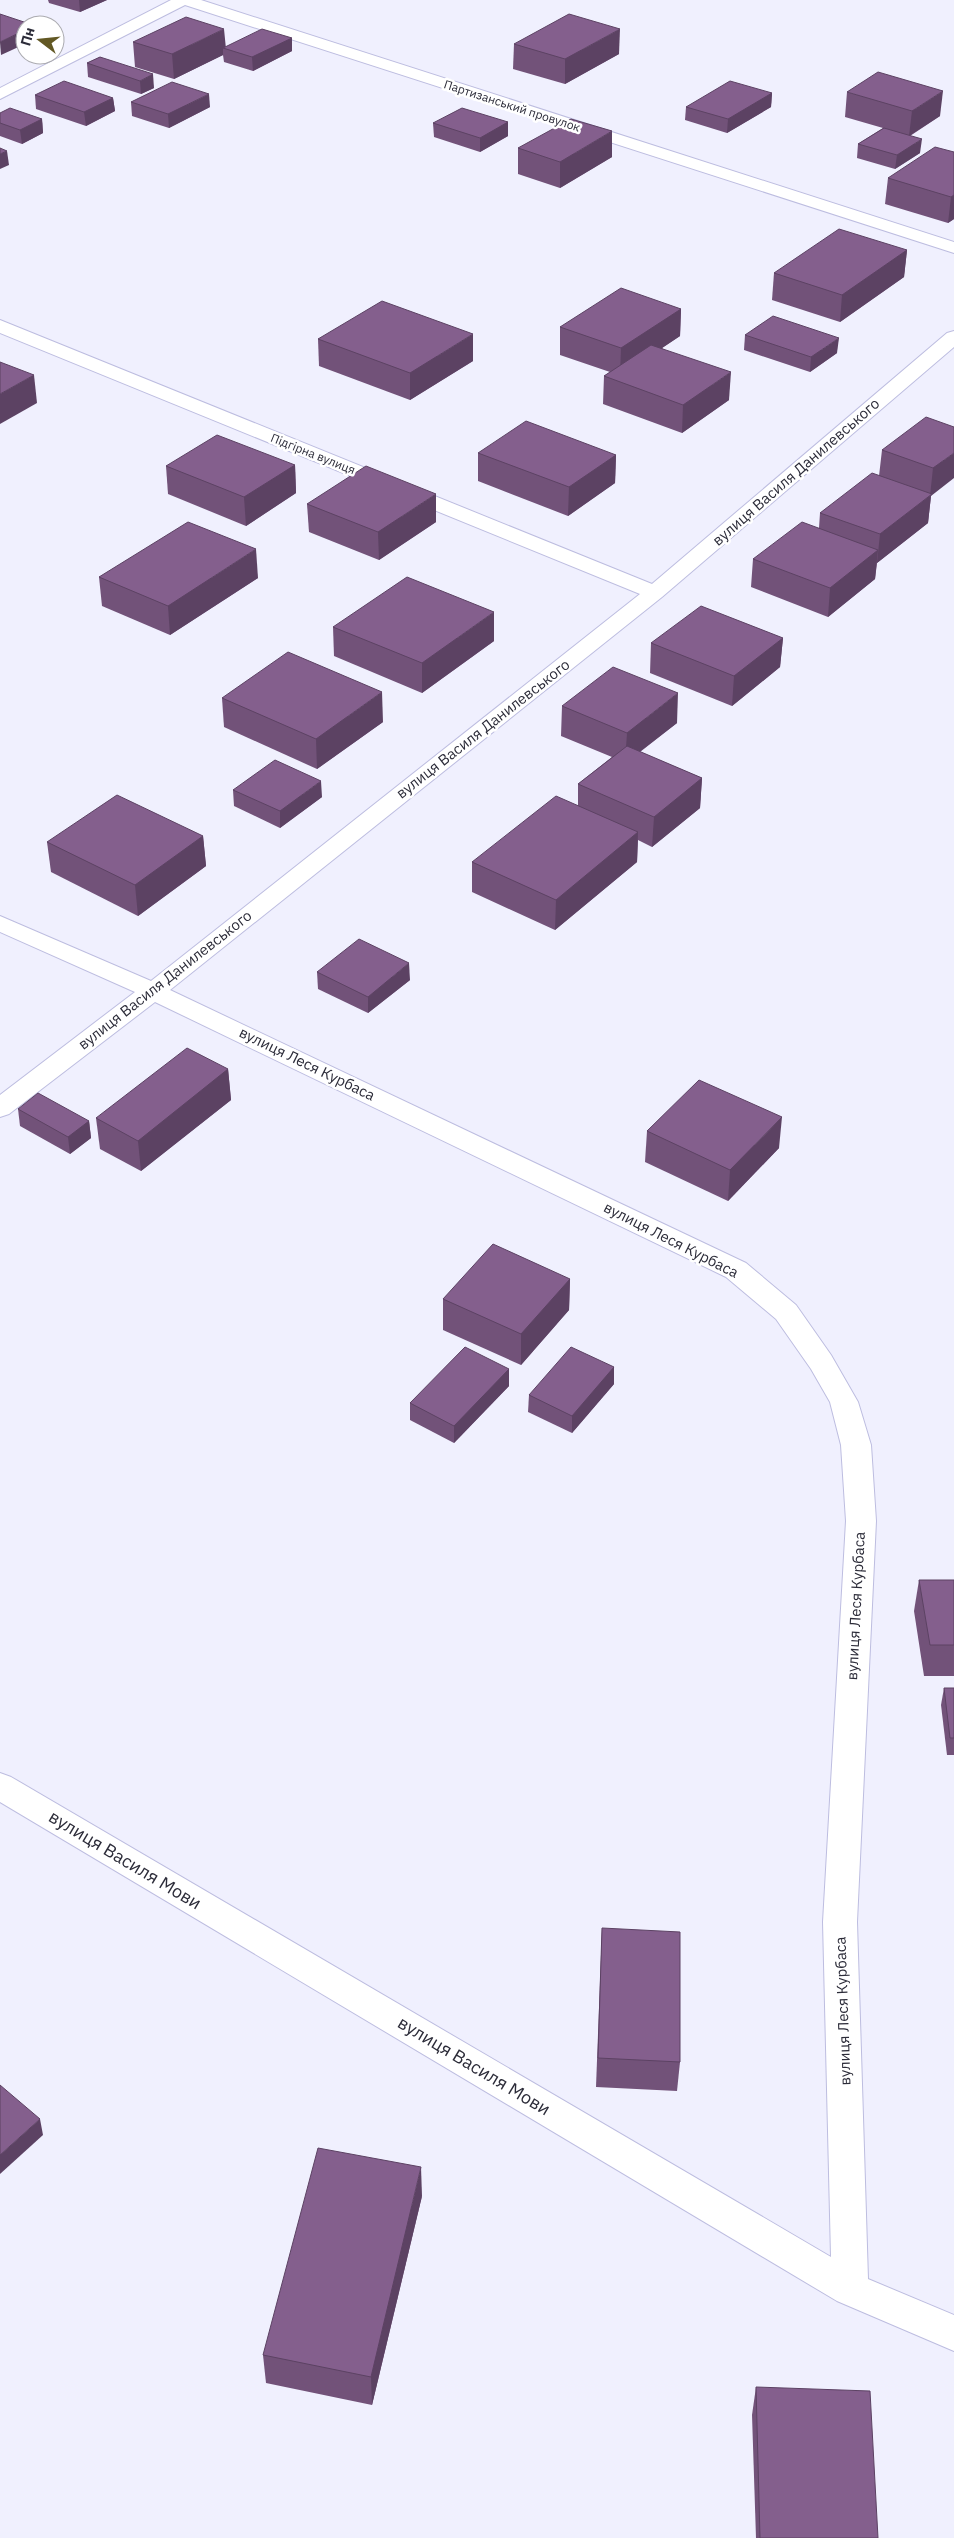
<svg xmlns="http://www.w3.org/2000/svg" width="954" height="2538" font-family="'IBM Plex Sans',sans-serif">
	<rect width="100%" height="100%" fill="#f0f0fe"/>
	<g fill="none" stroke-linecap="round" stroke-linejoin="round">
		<defs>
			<g id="minor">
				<path d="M171,0H201L954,242V253L185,5L0,99V88Z"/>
				<path d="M0,320L652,584L947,333L954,331V347L662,597L170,990L746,1263L796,1305L831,1355L858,1402L871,1445L876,1521L857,1922L868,2279L954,2315V2351L837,2301L0,1802V1773L11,1777L831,2257L823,1922L846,1521L841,1445L830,1402L811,1369L776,1319L726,1277L155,1002L9,1114L0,1117V1095L135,992L0,932V916L151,981L640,594L0,333Z"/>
			</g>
		</defs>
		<use href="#minor" stroke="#bdbde0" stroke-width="2"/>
		<use href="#minor" fill="#fff" fill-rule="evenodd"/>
	</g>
	<g fill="#725279">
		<path d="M48,0H107L80,12L49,3Z"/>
		<path d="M292,38V51L253,71L224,62L223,55L174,79L135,67L133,42L225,47Z"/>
		<path d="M514,44L619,54L565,84L513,69Z"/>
		<path d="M100,57L154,88L141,94L88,77L87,63Z"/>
		<path d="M847,92L940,116L910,136L920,153L895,169L857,158L858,144L883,128L845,117Z"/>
		<path d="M772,93L771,107L727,133L685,120L686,107Z"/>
		<path d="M35,95L113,98L115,111L86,126L36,109Z"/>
		<path d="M131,102L210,107L169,128L132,116Z"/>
		<path d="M0,113L42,119L43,133L22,144L0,136Z"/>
		<path d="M508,122V136L480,152L434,137L433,123Z"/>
		<path d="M518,148L612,157L560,188L518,174Z"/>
		<path d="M954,152V219L948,223L885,204L888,178Z"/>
		<path d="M907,250L904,277L840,322L772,300L774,273Z"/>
		<path d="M681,309L680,336L662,348L729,400L682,433L603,404L604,376L610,372L560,355V327Z"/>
		<path d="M745,335L837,353L810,372L744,350Z"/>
		<path d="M318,339L473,361L410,400L319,366Z"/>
		<path d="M954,427L931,496L928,523L877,563L875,579L828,617L751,587L753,559L819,528L820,513L879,476L882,450Z"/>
		<path d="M478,453L616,455L615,483L568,516L478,481Z"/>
		<path d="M295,465L296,493L246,526L168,494L166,466Z"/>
		<path d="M307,504L436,522L379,560L309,532Z"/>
		<path d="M99,577L258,578L170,635L102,606Z"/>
		<path d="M333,627L494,641L422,693L334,656Z"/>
		<path d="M783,638L780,667L732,706L650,673L651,643Z"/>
		<path d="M222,698L383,722L317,769L224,727Z"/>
		<path d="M562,706L677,723L640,752L702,778L700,808L652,847L638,840L637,862L555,930L472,892V862L578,806V784L612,757L561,736Z"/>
		<path d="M233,790L322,797L280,828L234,806Z"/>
		<path d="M203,836L206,866L138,916L51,872L47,842Z"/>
		<path d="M317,972L410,980L368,1013L318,989Z"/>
		<path d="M228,1069L231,1100L141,1171L100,1149L96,1118Z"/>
		<path d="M18,1109L89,1121L91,1138L70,1154L20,1126Z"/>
		<path d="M647,1131L779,1148L728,1201L645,1162Z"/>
		<path d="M570,1279L569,1310L521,1365L443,1330V1299Z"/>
		<path d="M614,1367V1384L572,1433L528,1412L529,1395Z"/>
		<path d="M509,1369V1386L454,1443L410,1420V1403Z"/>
		<path d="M919,1580H954V1676H924L914,1611Z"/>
		<path d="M944,1688H954V1755H947L941,1705Z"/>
		<path d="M602,1928L680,2062L677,2091L596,2087Z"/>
		<path d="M422,2196L372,2405L266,2383L263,2355Z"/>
		<path d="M756,2387L878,2538H756L752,2415Z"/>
	</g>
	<g fill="#5c4263">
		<path d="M79,0H107L80,12Z"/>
		<path d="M224,29L226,49L223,48V55L174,79L172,54Z"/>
		<path d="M620,29L619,54L565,84V59Z"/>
		<path d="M25,30V44L1,55L0,42Z"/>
		<path d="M292,38V51L253,71L252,57Z"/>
		<path d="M153,74L154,88L141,94L140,81Z"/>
		<path d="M943,91L940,116L909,136L912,111Z"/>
		<path d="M772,93L771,107L727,133L728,119Z"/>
		<path d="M209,94L210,107L169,128L168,114Z"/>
		<path d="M113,98L115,111L86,126L84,112Z"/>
		<path d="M42,119L43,133L22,144L20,130Z"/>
		<path d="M508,122V136L480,152V138Z"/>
		<path d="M612,131V157L560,188V162Z"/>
		<path d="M922,139L920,153L895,169L897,155Z"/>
		<path d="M7,151L9,165L0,169V154Z"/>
		<path d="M954,195V219L948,223L951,197Z"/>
		<path d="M907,250L904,277L840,322L842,295Z"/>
		<path d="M681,309L680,336L620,376L621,348Z"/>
		<path d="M473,334V361L410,400V373Z"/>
		<path d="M839,338L837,353L810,372L811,357Z"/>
		<path d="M731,372L729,400L682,433L683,405Z"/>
		<path d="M34,375L37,403L0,424V394Z"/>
		<path d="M954,453V478L931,496L928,523L877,563L880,534L930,496L933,468Z"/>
		<path d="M616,455L615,483L568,516L569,487Z"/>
		<path d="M295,465L296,493L246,526L244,497Z"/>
		<path d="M436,494V522L379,560L378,532Z"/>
		<path d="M256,549L258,578L170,635L168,606Z"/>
		<path d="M878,550L875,579L828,617L830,588Z"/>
		<path d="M494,612V641L422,693V663Z"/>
		<path d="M783,638L780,667L732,706L734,676Z"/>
		<path d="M382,692L383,722L317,769L316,739Z"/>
		<path d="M678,693L677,723L625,763L627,733Z"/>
		<path d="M702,778L700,808L652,847L654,817Z"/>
		<path d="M321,781L322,797L280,828V811Z"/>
		<path d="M638,832L637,862L555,930L556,900Z"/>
		<path d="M203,836L206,866L138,916L135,885Z"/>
		<path d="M409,963L410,980L368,1013V997Z"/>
		<path d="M228,1069L231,1100L141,1171L138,1141Z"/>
		<path d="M782,1117L779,1148L728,1201L730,1170Z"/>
		<path d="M89,1121L91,1138L70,1154L68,1137Z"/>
		<path d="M570,1279L569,1310L521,1365V1334Z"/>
		<path d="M614,1367V1384L572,1433V1416Z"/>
		<path d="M509,1369V1386L454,1443V1426Z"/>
		<path d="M40,2119L43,2135L0,2174V2155Z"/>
		<path d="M421,2167L422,2196L372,2405L371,2377Z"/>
	</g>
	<g fill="#845f8d" stroke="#5c4263">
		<path d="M0,14L33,25H25V30L0,42Z"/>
		<path d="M569,14L620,29L565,59L514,44Z"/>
		<path d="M186,17L224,29L172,54L133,42Z"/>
		<path d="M262,29L292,38L252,57L223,48Z"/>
		<path d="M100,57L153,74L140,81L87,63Z"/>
		<path d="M878,72L943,91L912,111L847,92Z"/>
		<path d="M64,81L113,98L84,112L35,95Z"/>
		<path d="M730,81L772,93L728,119L686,107Z"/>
		<path d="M172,82L209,94L168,114L131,102Z"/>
		<path d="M10,108L42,119L20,130L0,123V113Z"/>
		<path d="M462,108L508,122L480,138L433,123Z"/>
		<path d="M571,119L612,131L560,162L518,148Z"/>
		<path d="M884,128L922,139L897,155L858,144Z"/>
		<path d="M935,147L954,152V195L951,197L888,178Z"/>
		<path d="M0,148L7,151L0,154Z"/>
		<path d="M839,229L907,250L842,295L774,273Z"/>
		<path d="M621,288L681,309L621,348L560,327Z"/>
		<path d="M382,301L473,334L410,373L318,339Z"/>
		<path d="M773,316L839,338L811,357L745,335Z"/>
		<path d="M651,345L731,372L683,405L604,376Z"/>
		<path d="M0,362L34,375L0,394Z"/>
		<path d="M926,417L954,427V453L933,468L882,450Z"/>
		<path d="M526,421L616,455L569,487L478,453Z"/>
		<path d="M217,435L295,465L244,497L166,466Z"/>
		<path d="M366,466L436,494L378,532L307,504Z"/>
		<path d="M872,473L932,494L880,534L820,513Z"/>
		<path d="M188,522L256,549L168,606L99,577Z"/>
		<path d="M802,522L878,550L830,588L753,559Z"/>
		<path d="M407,577L494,612L422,663L333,627Z"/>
		<path d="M701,606L783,638L734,676L651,643Z"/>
		<path d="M288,652L382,692L316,739L222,698Z"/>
		<path d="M613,667L678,693L627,733L562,706Z"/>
		<path d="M627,746L702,778L654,817L578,784Z"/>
		<path d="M275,760L321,781L280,811L233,790Z"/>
		<path d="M117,795L203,836L135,885L47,842Z"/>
		<path d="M556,796L638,832L556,900L472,862Z"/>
		<path d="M359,939L409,963L368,997L317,972Z"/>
		<path d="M187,1048L228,1069L138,1141L96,1118Z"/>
		<path d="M699,1080L782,1117L730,1170L647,1131Z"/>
		<path d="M38,1093L89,1121L68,1137L18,1109Z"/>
		<path d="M493,1244L570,1279L521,1334L443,1299Z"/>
		<path d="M465,1347L509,1369L454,1426L410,1403Z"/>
		<path d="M571,1347L614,1367L572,1416L529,1395Z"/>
		<path d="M919,1580H954V1645H930Z"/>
		<path d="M944,1688H954V1738H950Z"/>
		<path d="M602,1928L680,1932V2062L598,2058Z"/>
		<path d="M0,2085L40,2119L0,2155Z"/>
		<path d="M318,2148L421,2167L371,2377L263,2355Z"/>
		<path d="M756,2387L870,2391L878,2538H760Z"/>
	</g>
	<g text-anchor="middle" stroke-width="5" stroke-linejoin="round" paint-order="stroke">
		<g font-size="12" fill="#2c2c39" stroke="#fff">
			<text transform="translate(512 106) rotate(18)" y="4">Партизанський провулок</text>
			<text transform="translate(313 454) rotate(22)" y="4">Підгірна вулиця</text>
		</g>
		<g font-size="15" fill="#2c2c39" stroke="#fff">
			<text transform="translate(796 472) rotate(-41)" y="5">вулиця Василя Данилевського</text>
			<text transform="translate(483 729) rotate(-38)" y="5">вулиця Василя Данилевського</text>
			<text transform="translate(165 980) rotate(-38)" y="5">вулиця Василя Данилевського</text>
			<text transform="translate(307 1064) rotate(26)" y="5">вулиця Леся Курбаса</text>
			<text transform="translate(671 1240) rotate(27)" y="5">вулиця Леся Курбаса</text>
			<text transform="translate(856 1606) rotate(-87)" y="5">вулиця Леся Курбаса</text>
			<text transform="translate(843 2011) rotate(-92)" y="5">вулиця Леся Курбаса</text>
		</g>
		<g font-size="18" fill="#2c2c39" stroke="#fff">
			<text transform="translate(125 1860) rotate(31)" y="6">вулиця Василя Мови</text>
			<text transform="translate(474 2066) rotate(31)" y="6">вулиця Василя Мови</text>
		</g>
	</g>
	<g transform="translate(40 40) rotate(286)"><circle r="24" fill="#ffffff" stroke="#ababb0"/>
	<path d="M0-4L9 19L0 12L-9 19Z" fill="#625824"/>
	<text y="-8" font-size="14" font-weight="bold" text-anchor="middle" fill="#2c2c39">Пн</text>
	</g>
</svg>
